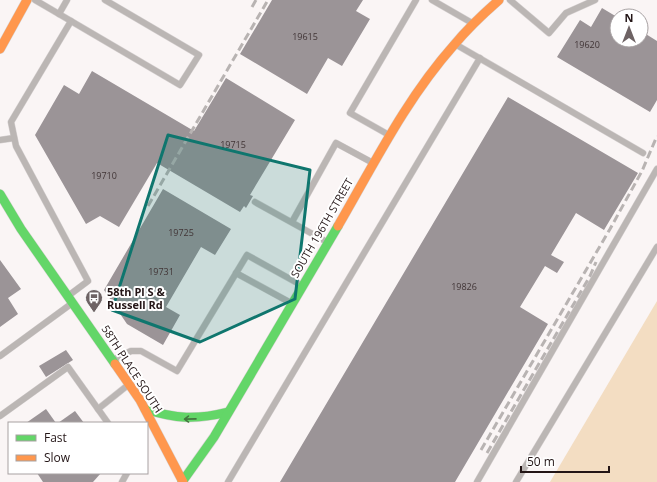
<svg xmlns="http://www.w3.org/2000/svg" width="657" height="482" font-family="'Open Sans',sans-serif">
	<rect width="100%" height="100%" fill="#faf5f5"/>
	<path fill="#f3ddc2" d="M657,301V482H550Z"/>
	<g fill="#9b9497">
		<path d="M272,0H363L356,11L370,19L342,66L328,58L307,94L240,54Z"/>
		<path d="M602,8L617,17V40H641V31L657,41V100L650,112L557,57L580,20L591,27Z"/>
		<path d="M92,71L194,131L226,78L295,120L250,195L253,196L246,208L244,206L240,212L157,163L119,227L100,216L86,224L35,135L64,85L79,94Z"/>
		<path d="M508,97L638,173L604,230L576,213L551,255L564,262L557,273L545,266L520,307L548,324L455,482H280Z"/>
		<path d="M163,189L231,229L215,255L201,247L166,307L180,315L163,345L127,324L104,290Z"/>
		<path d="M0,260L21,289L8,298L18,314L0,327Z"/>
		<path d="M66,350L73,360L46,377L39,366Z"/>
		<path d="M46,409L56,423H26Z"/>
		<path d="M75,411L84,423H58Z"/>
		<path d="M37,473H101L93,482H43Z"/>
	</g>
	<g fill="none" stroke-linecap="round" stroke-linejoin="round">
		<defs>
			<g id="lane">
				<path d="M35,0L59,14L67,0"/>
				<path d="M432,0L472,23"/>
				<path d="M510,0L549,33L566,13L595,0"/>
				<path d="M59,14L180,85L199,55L105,0"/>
				<path d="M455,44L643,153"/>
				<path d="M389,135L350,113L416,0"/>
				<path d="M0,140L14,138"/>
				<path d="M255,202L327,242"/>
				<path d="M292,222L336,143L373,163"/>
				<path d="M236,273L291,303"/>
				<path d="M68,296L88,281L16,146L11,122L71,21"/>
				<path d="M0,356L71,304"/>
				<path d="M113,360L131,351H141L177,371L247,255L301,285"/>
				<path d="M98,409L128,385"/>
				<path d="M0,416L68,367L108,423"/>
				<path d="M122,482L127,473"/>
				<path d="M228,482L480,58"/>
				<path d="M477,482L657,169"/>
				<path d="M516,482L657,247"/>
			</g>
			<g id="fast">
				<path d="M0,194L21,229L115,364"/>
				<path d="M145,409C176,419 196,420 228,412"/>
				<path d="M182,482L214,437L338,226"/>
			</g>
			<g id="slow">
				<path d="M0,49L27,0"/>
				<path d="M338,226C374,164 406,99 454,45C468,28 483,14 499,0"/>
				<path d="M115,364L140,400L183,482"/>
			</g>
		</defs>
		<use href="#lane" stroke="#d7d2d2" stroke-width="7"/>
		<use href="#fast" stroke="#d7d2d2" stroke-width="10"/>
		<use href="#slow" stroke="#d7d2d2" stroke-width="10"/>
		<use href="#lane" stroke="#bbb6b4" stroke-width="6"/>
		<use href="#fast" stroke="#63d668" stroke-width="9"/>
		<use href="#slow" stroke="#ff974d" stroke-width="9"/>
		<g stroke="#b8b3b2" stroke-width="3" stroke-dasharray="8 4" stroke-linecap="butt">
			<path d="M252,7L256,0"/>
			<path d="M148,206L268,0"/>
			<path d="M481,450L610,229L642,171L657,136"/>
			<path d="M487,453L590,276L596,262"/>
		</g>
	</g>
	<defs><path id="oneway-shaft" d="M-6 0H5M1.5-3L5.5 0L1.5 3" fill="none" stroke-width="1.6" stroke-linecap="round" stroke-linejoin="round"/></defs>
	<use stroke="#43763f" href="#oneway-shaft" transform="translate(190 419) rotate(179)"/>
	<path fill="#0f766e" fill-opacity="0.2" stroke="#0f766e" stroke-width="3" stroke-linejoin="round" d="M168,135L310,170L295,299L200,342L112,310Z"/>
	<defs>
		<symbol id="bus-pin" viewBox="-11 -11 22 30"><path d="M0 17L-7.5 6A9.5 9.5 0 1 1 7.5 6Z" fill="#6e6364" stroke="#fff"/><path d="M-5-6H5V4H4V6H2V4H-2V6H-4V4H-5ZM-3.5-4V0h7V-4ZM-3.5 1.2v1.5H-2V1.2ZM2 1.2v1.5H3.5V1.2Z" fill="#fff"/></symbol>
	</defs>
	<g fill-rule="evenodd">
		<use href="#bus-pin" x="84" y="288" width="20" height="27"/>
	</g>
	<g text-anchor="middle" stroke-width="4" stroke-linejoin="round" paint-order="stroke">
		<g font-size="9" fill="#413536">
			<text x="305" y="40">19615</text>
			<text x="587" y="48">19620</text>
			<text x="233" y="148">19715</text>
			<text x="104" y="179">19710</text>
			<text x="181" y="236">19725</text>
			<text x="161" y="275">19731</text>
			<text x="464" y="290">19826</text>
		</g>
		<g font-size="11" fill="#231516" stroke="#fff">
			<text transform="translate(322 228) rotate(-60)" y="4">SOUTH 196TH STREET</text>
			<text transform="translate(132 369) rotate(57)" y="4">58TH PLACE SOUTH</text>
		</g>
		<g font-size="11" font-weight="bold" fill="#231516" stroke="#fff" text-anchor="start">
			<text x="107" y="296">58th Pl S &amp;<tspan x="107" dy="13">Russell Rd</tspan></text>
		</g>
	</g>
	<rect x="8" y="422" width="140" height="52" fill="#ffffff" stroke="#a7a1a2"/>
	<rect x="16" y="435" width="20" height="6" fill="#63d668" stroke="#a7a1a2"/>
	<text x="44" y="442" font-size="12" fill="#231516">Fast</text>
	<rect x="16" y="455" width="20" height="6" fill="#ff974d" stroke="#a7a1a2"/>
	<text x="44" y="462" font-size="12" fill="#231516">Slow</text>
	<g transform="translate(629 28)"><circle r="19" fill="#ffffff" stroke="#a7a1a2"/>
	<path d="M0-3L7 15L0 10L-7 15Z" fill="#6e6364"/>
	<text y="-6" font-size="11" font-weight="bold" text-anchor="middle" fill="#231516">N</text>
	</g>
	<path d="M521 466v6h88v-6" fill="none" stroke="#231516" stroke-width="2"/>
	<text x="527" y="466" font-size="12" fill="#231516" stroke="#ffffff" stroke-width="3" paint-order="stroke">50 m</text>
</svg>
